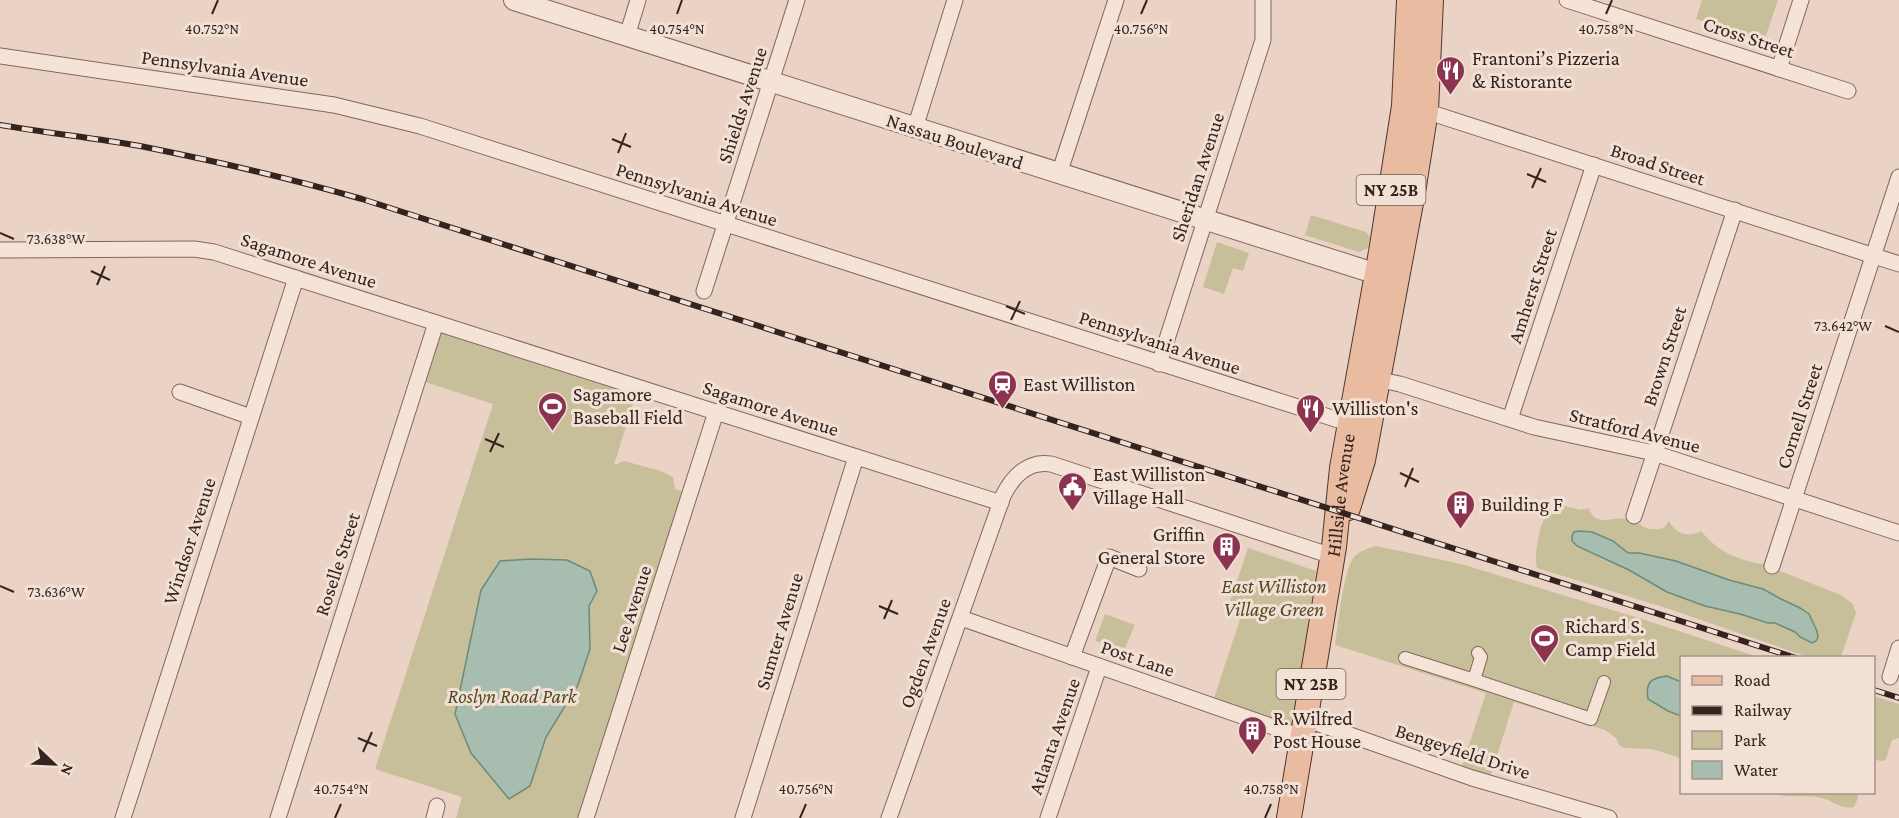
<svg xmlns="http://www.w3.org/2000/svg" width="1899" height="818" font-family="'Crimson Pro',serif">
	<rect width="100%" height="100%" fill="#ead3c5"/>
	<g fill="#c7be9a" fill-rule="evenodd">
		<path d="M1702,0H1778L1764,41L1696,19Z"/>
		<path d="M1311,215L1366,232L1370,237L1368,248L1359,252L1305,235Z"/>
		<path d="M1217,242L1249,253L1243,271L1233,268L1224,294L1203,287Z"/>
		<path d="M437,325L638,387L614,465L624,461L661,471L673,477L675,489L690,494L587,818H456L462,797L375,769L493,404L419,380Z"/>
		<path d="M1565,506L1581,510L1589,508C1594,528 1613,516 1627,519C1644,523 1644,533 1664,528L1669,521C1675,534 1690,538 1701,531C1717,551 1737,560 1762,564L1841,595L1853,604L1856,613L1841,657H1808L1669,609L1537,568C1534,556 1539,522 1548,514C1552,509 1559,508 1565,506ZM1579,531L1592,532L1613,541L1628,553H1640L1676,561L1729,580L1763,589L1809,614L1817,631L1800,637L1795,632L1775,622L1768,623L1740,614L1705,606L1667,592L1645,578L1613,562Z"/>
		<path d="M1376,546L1461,564L1642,619L1758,657L1682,658L1681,758L1652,749L1624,748L1620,746L1616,738L1605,730L1514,702L1489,781L1460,772L1486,693L1335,645C1338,626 1343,571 1354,557C1359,551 1369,548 1376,546Z"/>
		<path d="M1248,548L1316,571L1293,731L1212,704L1240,619L1226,613Z"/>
		<path d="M1105,614L1135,625L1125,648L1095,641Z"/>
		<path d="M1874,696L1899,704V738L1892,740L1886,759L1884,761L1874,760Z"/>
		<path d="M1773,793H1857L1858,798L1854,807C1843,810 1833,801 1822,798C1806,794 1789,799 1773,793Z"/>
	</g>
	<g fill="#a6bdaf" stroke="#6e8b7a" stroke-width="1.5">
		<path d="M1579,531L1592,532L1613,541L1628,553H1639L1676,561L1729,580L1763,589L1781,599L1800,608L1809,614L1817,631L1818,637L1816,641L1812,643L1800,637L1795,632L1775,623H1768L1740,614L1705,606L1667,592L1629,570L1577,546L1572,541V536L1574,532Z"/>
		<path d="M532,559L567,560L590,571L597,591L589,606L590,649L578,685L546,737L530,786L509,799L471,753L455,714L481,590L500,561Z"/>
		<path d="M1667,676L1681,682V716L1668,711L1648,699C1645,682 1651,678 1667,676Z"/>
	</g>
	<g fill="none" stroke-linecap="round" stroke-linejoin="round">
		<defs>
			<g id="pedestrian">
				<path d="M1478,653L1481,657L1474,680L1591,719L1604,682"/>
				<path d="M1405,658L1474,680"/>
			</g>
			<g id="minor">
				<path d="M1567,0L1848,91"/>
				<path d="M627,36L638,0"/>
				<path d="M0,56L334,105L420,126L1357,426"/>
				<path d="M1779,69L1801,0"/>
				<path d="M1419,109L1899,264"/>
				<path d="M915,128L955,0"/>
				<path d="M1059,174L1116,0"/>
				<path d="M0,250L194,249L214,252L1001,503"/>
				<path d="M704,291L797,0"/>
				<path d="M1159,364L1263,40V0"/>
				<path d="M1370,378L1400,384L1534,427L1654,453L1899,533"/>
				<path d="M180,392L251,417"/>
				<path d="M1510,419L1594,165"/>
				<path d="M1634,516L1735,210"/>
				<path d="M1772,566L1899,177"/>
				<path d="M961,618L1302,737"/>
				<path d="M1072,657L1109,557L1139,569"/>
				<path d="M1890,677L1899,648"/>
				<path d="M1305,719L1472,778L1609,818"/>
				<path d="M123,818L296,278"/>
				<path d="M278,818L436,323"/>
				<path d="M434,818L437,806"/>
				<path d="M586,818L716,412"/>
				<path d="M743,818L856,457"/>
				<path d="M889,818L1003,496C1012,477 1028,460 1051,464L1332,556"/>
				<path d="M1048,818L1099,667"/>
			</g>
			<path id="tertiary" d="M514,0L1377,274L1389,276"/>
			<g id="primary">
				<path d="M1348,508L1363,460L1413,192L1426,110L1431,0"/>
				<path id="s1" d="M1289,818L1334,547L1342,468L1381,252L1404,106L1409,0"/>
			</g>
		</defs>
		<use href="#pedestrian" stroke="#83655d" stroke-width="14"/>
		<use href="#minor" stroke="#83655d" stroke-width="17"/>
		<use href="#tertiary" stroke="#83655d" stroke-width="22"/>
		<use href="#primary" stroke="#513531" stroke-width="26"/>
		<use href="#pedestrian" stroke="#f5e3d7" stroke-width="12"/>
		<use href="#minor" stroke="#f5e3d7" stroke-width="15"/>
		<use href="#tertiary" stroke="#f5e3d7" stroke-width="20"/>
		<use href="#primary" stroke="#e9bba0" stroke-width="24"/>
		<defs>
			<g id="rail">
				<path d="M0,125C47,133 94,138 140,146C215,161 289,178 362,199L1796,658"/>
				<path d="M1874,690L1899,698"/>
			</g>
		</defs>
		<use href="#rail" stroke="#34231f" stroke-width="6"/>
		<use href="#rail" stroke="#f2e0d4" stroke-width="4" stroke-dasharray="11" stroke-linecap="butt"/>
	</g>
	<path fill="none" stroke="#34231f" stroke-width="2" d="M212,14L218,0M677,14L682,0M1141,14L1147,0M1606,14L1612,0M612,139L631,147M618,153L626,133M1527,174L1546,182M1532,188L1541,168M0,233L14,239M91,271L110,280M97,285L105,266M1006,306L1025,314M1011,320L1020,301M1885,326L1899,332M485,439L504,447M490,452L499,433M1400,473L1419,482M1405,487L1413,468M0,586L14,592M879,606L898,614M884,619L892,600M358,738L377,746M363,752L372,732M335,818L341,804M800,818L806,804M1265,818L1271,804"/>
	<defs>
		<symbol id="restaurant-pin" viewBox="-11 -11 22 30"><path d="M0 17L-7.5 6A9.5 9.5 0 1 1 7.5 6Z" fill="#8c3350" stroke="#f2e0d4"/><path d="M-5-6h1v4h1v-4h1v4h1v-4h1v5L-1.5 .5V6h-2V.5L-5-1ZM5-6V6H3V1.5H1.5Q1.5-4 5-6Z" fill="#fff"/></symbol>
		<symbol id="station-pin" viewBox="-11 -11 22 30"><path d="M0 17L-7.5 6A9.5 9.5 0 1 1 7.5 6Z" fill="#8c3350" stroke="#f2e0d4"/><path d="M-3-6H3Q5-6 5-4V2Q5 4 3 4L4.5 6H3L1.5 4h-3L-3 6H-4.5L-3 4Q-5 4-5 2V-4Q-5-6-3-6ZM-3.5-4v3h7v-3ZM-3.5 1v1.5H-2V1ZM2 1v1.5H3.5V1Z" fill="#fff"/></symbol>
		<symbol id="stadium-pin" viewBox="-11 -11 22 30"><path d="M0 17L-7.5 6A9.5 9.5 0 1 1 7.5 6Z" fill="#8c3350" stroke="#f2e0d4"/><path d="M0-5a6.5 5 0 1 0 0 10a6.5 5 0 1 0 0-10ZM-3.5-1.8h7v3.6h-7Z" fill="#fff"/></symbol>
		<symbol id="civic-pin" viewBox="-11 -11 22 30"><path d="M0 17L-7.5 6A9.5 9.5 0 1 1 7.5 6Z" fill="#8c3350" stroke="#f2e0d4"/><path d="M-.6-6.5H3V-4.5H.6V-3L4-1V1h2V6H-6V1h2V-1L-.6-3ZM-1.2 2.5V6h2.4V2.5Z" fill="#fff"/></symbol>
		<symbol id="building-pin" viewBox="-11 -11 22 30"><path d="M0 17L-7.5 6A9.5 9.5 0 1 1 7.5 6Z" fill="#8c3350" stroke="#f2e0d4"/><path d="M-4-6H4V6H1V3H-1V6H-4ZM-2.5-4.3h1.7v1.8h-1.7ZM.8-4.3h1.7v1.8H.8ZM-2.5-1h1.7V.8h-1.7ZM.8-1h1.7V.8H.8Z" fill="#fff"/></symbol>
	</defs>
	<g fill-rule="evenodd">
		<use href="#restaurant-pin" x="1434" y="54" width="33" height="45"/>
		<use href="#station-pin" x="986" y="368" width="33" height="45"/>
		<use href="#stadium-pin" x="536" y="390" width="33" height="45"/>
		<use href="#restaurant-pin" x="1294" y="392" width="33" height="45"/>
		<use href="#civic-pin" x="1056" y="470" width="33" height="45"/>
		<use href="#building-pin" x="1444" y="488" width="33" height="45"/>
		<use href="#building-pin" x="1210" y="530" width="33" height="45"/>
		<use href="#stadium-pin" x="1528" y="622" width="33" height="45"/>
		<use href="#building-pin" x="1236" y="714" width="33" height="45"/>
	</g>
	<g text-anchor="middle" stroke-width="6" stroke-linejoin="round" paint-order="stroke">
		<g fill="#f2e0d4" stroke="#6d5c55" stroke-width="1.5">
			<rect x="1356.5" y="175" width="69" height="30" rx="4.5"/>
			<rect x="1276.5" y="669" width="69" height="30" rx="4.5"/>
		</g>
		<g font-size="18" font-weight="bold" fill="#34231f">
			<text x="1391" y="196">NY 25B</text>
			<text x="1311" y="690">NY 25B</text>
		</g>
		<g font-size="20" fill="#34231f" stroke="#f2e0d4">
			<text transform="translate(1749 37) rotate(18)" y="7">Cross Street</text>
			<text transform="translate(225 68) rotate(8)" y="7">Pennsylvania Avenue</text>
			<text transform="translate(742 105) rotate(-72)" y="7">Shields Avenue</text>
			<text transform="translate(955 141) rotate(18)" y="7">Nassau Boulevard</text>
			<text transform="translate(1658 164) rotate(18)" y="7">Broad Street</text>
			<text transform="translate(1197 177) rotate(-72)" y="7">Sheridan Avenue</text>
			<text transform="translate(697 194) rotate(18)" y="7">Pennsylvania Avenue</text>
			<text transform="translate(309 260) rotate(18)" y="7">Sagamore Avenue</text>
			<text transform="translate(1532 286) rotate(-72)" y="7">Amherst Street</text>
			<text transform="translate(1160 342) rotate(18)" y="7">Pennsylvania Avenue</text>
			<text transform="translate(1664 356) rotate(-72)" y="7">Brown Street</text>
			<text transform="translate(771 408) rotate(18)" y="7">Sagamore Avenue</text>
			<text transform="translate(1799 416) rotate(-72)" y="7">Cornell Street</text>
			<text transform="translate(1635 430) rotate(14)" y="7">Stratford Avenue</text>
			<text dy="7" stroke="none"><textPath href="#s1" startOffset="327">Hillside Avenue</textPath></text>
			<text transform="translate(189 541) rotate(-72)" y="7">Windsor Avenue</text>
			<text transform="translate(337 564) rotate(-72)" y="7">Roselle Street</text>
			<text transform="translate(631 609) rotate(-72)" y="7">Lee Avenue</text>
			<text transform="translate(779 631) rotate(-73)" y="7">Sumter Avenue</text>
			<text transform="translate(925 653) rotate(-70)" y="7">Ogden Avenue</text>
			<text transform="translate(1138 658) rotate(19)" y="7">Post Lane</text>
			<text transform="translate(1054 736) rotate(-71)" y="7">Atlanta Avenue</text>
			<text transform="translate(1463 751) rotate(18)" y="7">Bengeyfield Drive</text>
		</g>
		<g font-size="20" fill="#34231f" stroke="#f2e0d4" text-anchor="start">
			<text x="1472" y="65">Frantoni’s Pizzeria<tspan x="1472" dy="23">&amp; Ristorante</tspan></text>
			<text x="1023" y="391">East Williston</text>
			<text x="573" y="401">Sagamore<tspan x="573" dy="23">Baseball Field</tspan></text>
			<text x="1332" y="415">Williston's</text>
			<text x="1093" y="481">East Williston<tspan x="1093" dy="23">Village Hall</tspan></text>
			<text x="1481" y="511">Building F</text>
			<text x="1205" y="541" text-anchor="end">Griffin<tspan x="1205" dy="23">General Store</tspan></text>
			<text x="1565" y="633">Richard S.<tspan x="1565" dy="23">Camp Field</tspan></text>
			<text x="1273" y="725">R. Wilfred<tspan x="1273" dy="23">Post House</tspan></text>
		</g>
		<g font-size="20" font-style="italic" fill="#4f4c28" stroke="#f2e0d4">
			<text x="1274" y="593">East Williston<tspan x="1274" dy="23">Village Green</tspan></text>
			<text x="512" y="703">Roslyn Road Park</text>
		</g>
	</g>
	<g font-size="15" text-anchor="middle" fill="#34231f" stroke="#f2e0d4" stroke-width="6" stroke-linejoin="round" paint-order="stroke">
		<text x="212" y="34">40.752°N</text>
		<text x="677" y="34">40.754°N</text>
		<text x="1141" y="34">40.756°N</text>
		<text x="1606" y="34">40.758°N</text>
		<text x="56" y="244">73.638°W</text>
		<text x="1843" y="331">73.642°W</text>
		<text x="56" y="597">73.636°W</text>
		<text x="341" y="794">40.754°N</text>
		<text x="806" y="794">40.756°N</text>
		<text x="1271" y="794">40.758°N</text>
	</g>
	<rect x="1680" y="656" width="195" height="138" fill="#f2e0d4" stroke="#a6948c" stroke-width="1.5"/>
	<rect x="1692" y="676" width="30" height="9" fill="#e9bba0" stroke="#a6948c" stroke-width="1.5"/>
	<text x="1734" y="686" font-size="18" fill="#34231f">Road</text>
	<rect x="1692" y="706" width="30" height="9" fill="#34231f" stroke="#a6948c" stroke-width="1.5"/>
	<text x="1734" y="716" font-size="18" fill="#34231f">Railway</text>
	<rect x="1692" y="731" width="30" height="18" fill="#c7be9a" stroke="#a6948c" stroke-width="1.5"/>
	<text x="1734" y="746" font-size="18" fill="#34231f">Park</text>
	<rect x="1692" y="761" width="30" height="18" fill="#a6bdaf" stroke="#a6948c" stroke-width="1.5"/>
	<text x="1734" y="776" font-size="18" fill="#34231f">Water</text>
	<g transform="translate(54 764) rotate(113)" stroke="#f2e0d4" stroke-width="4.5" paint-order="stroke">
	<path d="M0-4.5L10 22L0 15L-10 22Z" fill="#34231f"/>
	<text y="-9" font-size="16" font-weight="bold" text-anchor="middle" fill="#34231f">N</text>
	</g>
</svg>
